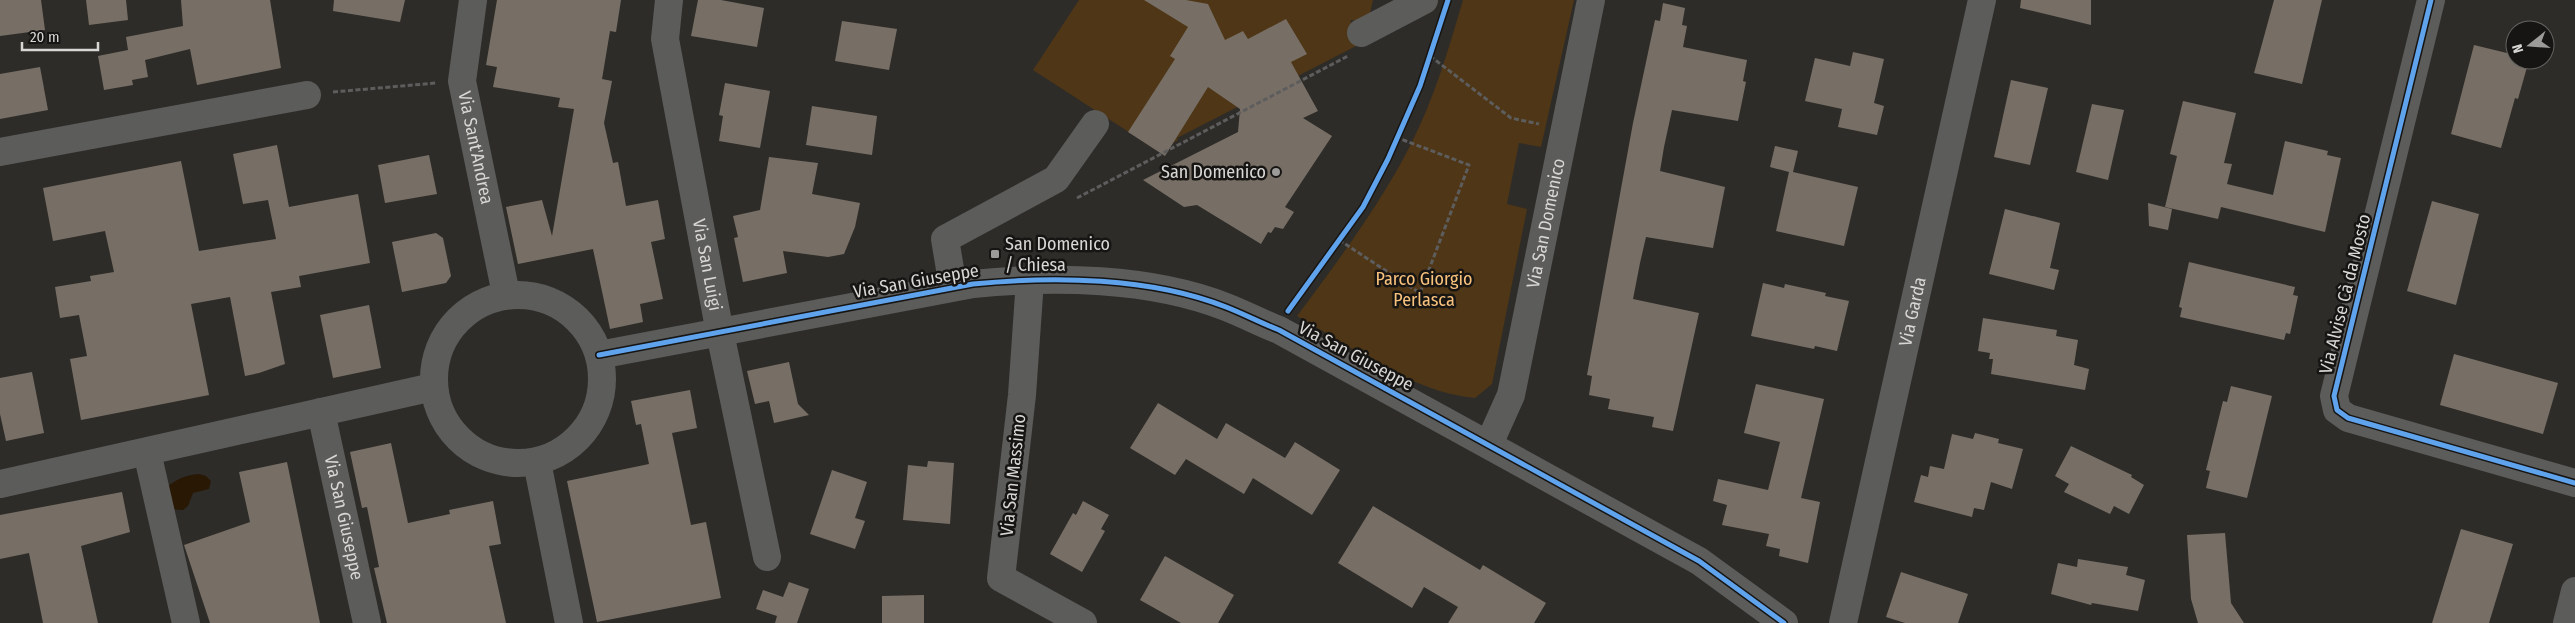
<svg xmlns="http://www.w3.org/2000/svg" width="2575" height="623" font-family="'Fira Sans Condensed',sans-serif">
	<rect width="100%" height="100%" fill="#2e2c29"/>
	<g fill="#4e3616">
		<path d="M1079,0H1373L1368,22L1350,20L1362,43L1177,138L1178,140L1158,151L1033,70Z"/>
		<path d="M1463,0H1574L1541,147L1519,143L1507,204L1527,209L1492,384L1475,398C1414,393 1350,346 1297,316C1338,261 1380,205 1411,144C1434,99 1449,48 1463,0Z"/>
	</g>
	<path fill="#281804" d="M199,474L206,476L211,481L209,489L193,493L188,506L183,510L169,509L166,488C176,479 186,475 199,474Z"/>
	<g fill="#776f65">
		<path d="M0,0H41L45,30L0,36Z"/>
		<path d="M86,0H126L128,20L89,25Z"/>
		<path d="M181,0H270L281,68L197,85L190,49L145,60L148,77L132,80L133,85L104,90L98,56L128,50L126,37L183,26Z"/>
		<path d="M334,0H405L400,22L333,11Z"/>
		<path d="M497,0H621L616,32L610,31L602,79L612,81L604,123L613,163L618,162L626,206L658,200L665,239L651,242L663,299L640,304L643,322L610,329L593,249L518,264L506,207L542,200L552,236L574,109L558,107L560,98L493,87L497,67L486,65Z"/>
		<path d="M698,0H721L764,8L757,47L691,36Z"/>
		<path d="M1144,0H1186L1208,4L1225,40L1243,31L1248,39L1286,19L1307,54L1291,62L1318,111L1303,118L1332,136L1285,207L1294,212L1283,229L1275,227L1271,233L1268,232L1261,244L1197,205L1184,207L1143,180L1238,132L1240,109L1208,87L1165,156L1128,132L1175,59L1170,56L1188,27Z"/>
		<path d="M2021,0H2091V25L2020,8Z"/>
		<path d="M2274,0H2322L2302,84L2254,73Z"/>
		<path d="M1663,3L1685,8L1682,25L1687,26L1683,47L1747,60L1743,81L1746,82L1738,121L1672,110L1664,147L1660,171L1725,187L1713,248L1646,237L1640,263L1633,299L1699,313L1673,431L1652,427L1654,417L1608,409L1610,399L1589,395L1592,376L1587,375L1633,123L1655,20L1660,21Z"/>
		<path d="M842,21L897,29L889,70L835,61Z"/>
		<path d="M2474,45L2515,55V60H2529L2518,99L2515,98L2501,148L2451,134Z"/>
		<path d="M1853,52L1884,59L1874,103L1884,106L1877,135L1838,127L1842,109L1805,101L1815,58L1850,66Z"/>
		<path d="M40,67L48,110L0,119V74Z"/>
		<path d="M2011,80L2048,88L2030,165L1994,157Z"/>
		<path d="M725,83L770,91L760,148L719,141L723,116L719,115Z"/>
		<path d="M2183,101L2236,113L2224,163L2232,164L2227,184L2273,195L2285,141L2328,151L2327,155L2341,158L2325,232L2221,207L2218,219L2165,207L2177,156L2170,154Z"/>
		<path d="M2092,104L2124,110L2108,180L2076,172Z"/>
		<path d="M812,106L877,116L872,155L806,145Z"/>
		<path d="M277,145L289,207L358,194L370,263L299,276L301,287L271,292L285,364L259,373L245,376L230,297L191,304L209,395L81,420L70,359L87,356L79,315L60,318L55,287L91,281L90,276L114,272L105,231L53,241L43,188L181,161L199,251L276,239L268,200L243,204L233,154Z"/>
		<path d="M1775,146L1798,151L1793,172L1858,187L1844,246L1776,231L1789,172L1770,167Z"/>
		<path d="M429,155L437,194L385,203L378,165Z"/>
		<path d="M769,157L818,163L812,194L860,203L855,227L844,254L828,257L783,251L787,273L743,282L734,238L738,237L733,216L760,210Z"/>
		<path d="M2432,201L2479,214L2456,305L2407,291Z"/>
		<path d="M2148,203L2172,209L2168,230L2149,226Z"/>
		<path d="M2005,209L2060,223L2050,268L2059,270L2054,290L1989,274Z"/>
		<path d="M436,233L443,238L451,276L446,283L402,292L392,242Z"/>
		<path d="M2189,262L2295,287L2293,295L2298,296L2290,334L2286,333L2284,340L2180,317L2182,308L2179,307Z"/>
		<path d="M1763,283L1784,288L1785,284L1826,293L1825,296L1849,301L1837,351L1815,346L1814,349L1751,336Z"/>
		<path d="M369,305L381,368L333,378L320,315Z"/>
		<path d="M1983,318L2057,330L2056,336L2078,340L2074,365L2089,369L2085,390L1991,374L1993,359H1989L1990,353L1978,351Z"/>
		<path d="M2454,354L2558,383L2543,434L2440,405Z"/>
		<path d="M789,362L798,404L809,415L774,423L769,401L755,404L747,371Z"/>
		<path d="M32,372L44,433L6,441L0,414V378Z"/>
		<path d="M1756,384L1824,399L1801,498L1820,502L1808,563L1779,556L1780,549L1766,546L1769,534L1722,525L1727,505L1713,501L1718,479L1768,490L1780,442L1744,433Z"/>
		<path d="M2231,386L2272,396L2247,498L2206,488L2210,471L2206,470L2223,401L2227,402Z"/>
		<path d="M690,390L697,428L672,433L691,525L706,522L721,598L597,622L567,481L649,464L641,424L636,425L631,401Z"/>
		<path d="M1158,403L1217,439L1226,423L1285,458L1295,442L1340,470L1312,515L1253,478L1244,494L1186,459L1175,475L1130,448Z"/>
		<path d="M1975,433L1999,439L1998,443L2023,449L2012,489L1991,482L1984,510L1974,508L1972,517L1914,502L1921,475L1928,477L1930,466L1944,469L1952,434L1973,439Z"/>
		<path d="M391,443L408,523L450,514L449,510L493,501L501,544L489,546L506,623H387L374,568L379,567L367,507L362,508L350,452Z"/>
		<path d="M2071,446L2132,475L2131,477L2144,485L2129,514L2114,506L2110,514L2064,492L2069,484L2055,476Z"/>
		<path d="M928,461L954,463L950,524L903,520L908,465L927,467Z"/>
		<path d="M287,462L320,623H210L184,545L250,522L239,472Z"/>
		<path d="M832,470L867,482L855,518L865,521L855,549L810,534Z"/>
		<path d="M122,492L130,532L81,546L98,623H43L29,553L0,559V515Z"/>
		<path d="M1083,501L1109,515L1101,529L1105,531L1082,572L1050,554L1073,513L1076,515Z"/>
		<path d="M1373,506L1480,570L1483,565L1546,603L1534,623H1448L1458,607L1424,587L1412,608L1338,563Z"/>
		<path d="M2461,529L2513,544L2489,623H2432Z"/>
		<path d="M2225,533L2231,603L2244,623H2198L2191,599L2187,535Z"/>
		<path d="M1165,556L1234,595L1218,623H1181L1140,600Z"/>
		<path d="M2078,559L2128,567L2126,575L2145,580L2138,611L2092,603L2091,605L2051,594L2058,563L2077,567Z"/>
		<path d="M1901,572L1968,594L1958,623H1905L1886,617Z"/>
		<path d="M789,582L809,589L797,623H775L777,616L756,609L763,590L783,597Z"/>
		<path d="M924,595V623H882V596Z"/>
	</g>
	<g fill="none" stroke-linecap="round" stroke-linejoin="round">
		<g stroke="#5e5d5d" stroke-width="3" stroke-dasharray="5 2.5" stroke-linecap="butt">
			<path d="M1430,56L1511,118L1539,124"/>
			<path d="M333,92L436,83"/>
			<path d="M1077,198L1348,56"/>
			<path d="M1339,240L1420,293L1469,165L1398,138"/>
		</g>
		<g stroke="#5c5c5b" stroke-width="28">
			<path id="s1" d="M473,0L462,81L506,294"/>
			<path id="s2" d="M669,0L665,39L720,333L767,557"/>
			<path d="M2431,0L2334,396L2337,410L2348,418L2575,483"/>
			<path d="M1361,33L1424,0"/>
			<path d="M0,152L307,95"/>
			<path d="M1030,280L1022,395L1001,578L1083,623"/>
			<path d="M953,287L945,239L1056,179L1095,124"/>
			<circle cx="518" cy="379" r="84"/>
			<path d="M599,355L973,284C1053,276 1150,277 1226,307C1244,314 1261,323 1279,330L1699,561L1784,623"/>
			<path id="s3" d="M321,412L367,623"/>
			<path id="s4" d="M1489,444L1511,395L1591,0"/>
			<path d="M147,452L186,623"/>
			<path d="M537,462L569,623"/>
			<path d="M0,484L433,387"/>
			<path id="s5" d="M1843,623L1982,0"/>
			<path d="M2567,623L2575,591"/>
		</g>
		<defs>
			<g id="cycleway">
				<path d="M2431,0L2334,396L2337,410L2348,418L2575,483"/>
				<path d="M1288,311L1363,207L1388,159L1420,86L1448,0"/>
				<path d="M599,355L973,284C1053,276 1150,277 1226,307C1244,314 1261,323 1279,330L1699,561L1784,623"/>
			</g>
		</defs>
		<use href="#cycleway" stroke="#161513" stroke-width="8"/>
		<use href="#cycleway" stroke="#60a3ed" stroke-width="5"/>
	</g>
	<g fill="#9d9b99" stroke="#161513" stroke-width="2">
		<circle cx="1276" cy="172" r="5"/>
		<rect x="990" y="249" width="10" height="10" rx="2.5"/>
	</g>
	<g text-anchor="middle" stroke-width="5" stroke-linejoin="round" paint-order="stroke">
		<g font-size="18" fill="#d9d7d5" stroke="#161513">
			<text dy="6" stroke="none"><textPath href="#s1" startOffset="150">Via Sant'Andrea</textPath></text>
			<text dy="6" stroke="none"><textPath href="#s4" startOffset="229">Via San Domenico</textPath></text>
			<text dy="6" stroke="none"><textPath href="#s2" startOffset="269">Via San Luigi</textPath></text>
			<text transform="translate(916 281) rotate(-10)" y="6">Via San Giuseppe</text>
			<text transform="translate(2345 294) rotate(-76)" y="6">Via Alvise Cà da Mosto</text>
			<text dy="6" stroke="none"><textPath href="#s5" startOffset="319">Via Garda</textPath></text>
			<text transform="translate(1356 356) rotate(28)" y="6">Via San Giuseppe</text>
			<text transform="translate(1013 475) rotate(-84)" y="6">Via San Massimo</text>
			<text dy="6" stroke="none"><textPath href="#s3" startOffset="108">Via San Giuseppe</textPath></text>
		</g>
		<g font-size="18" fill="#d9d7d5" stroke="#161513" text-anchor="end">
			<text x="1266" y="178">San Domenico</text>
			<text x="1005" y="250" text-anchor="start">San Domenico<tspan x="1005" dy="21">/ Chiesa</tspan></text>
		</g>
		<g font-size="18" fill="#f9c27d" stroke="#161513">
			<text x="1424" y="285">Parco Giorgio<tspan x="1424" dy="21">Perlasca</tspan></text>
		</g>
	</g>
	<g transform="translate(2530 45) rotate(253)"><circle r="24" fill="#161513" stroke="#646361"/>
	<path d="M0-4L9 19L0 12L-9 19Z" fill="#9d9b99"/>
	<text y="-8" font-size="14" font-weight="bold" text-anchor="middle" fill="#d9d7d5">N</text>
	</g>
	<path d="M22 42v8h76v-8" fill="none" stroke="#d9d7d5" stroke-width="2.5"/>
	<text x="30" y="42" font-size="15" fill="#d9d7d5" stroke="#161513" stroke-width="4" paint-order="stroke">20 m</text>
</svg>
